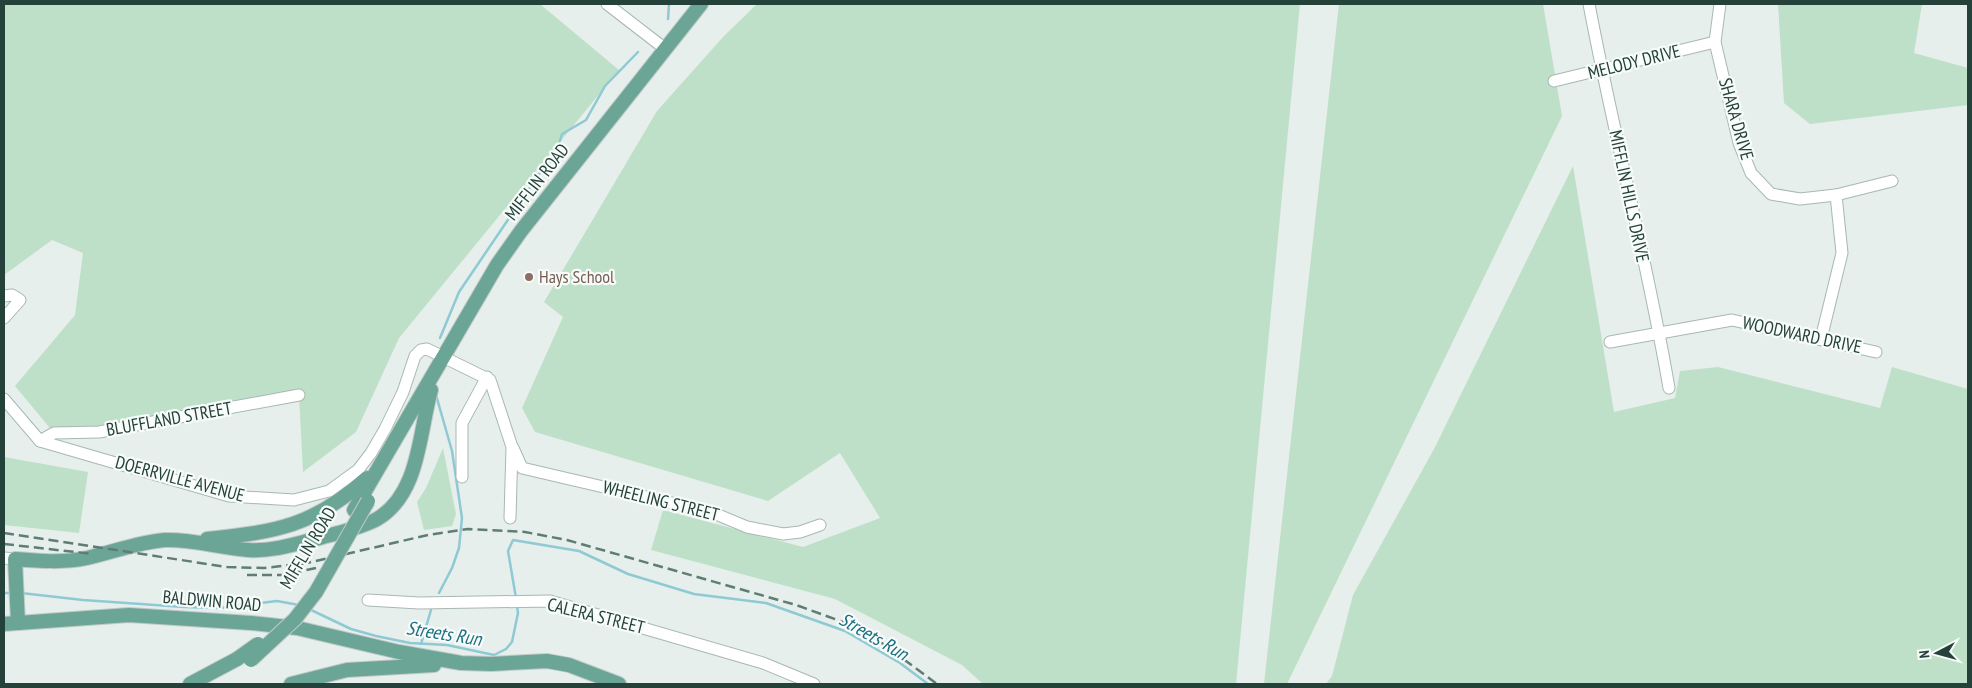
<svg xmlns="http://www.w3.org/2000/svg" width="1972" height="688" font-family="'PT Sans Narrow',sans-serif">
	<rect width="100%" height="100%" fill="#e6efeb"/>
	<g fill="#bfe0c8">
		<path d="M4,4H540L619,70L399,338L356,432L303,472L299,396L99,432L54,433L15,386L75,315L83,253L52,240L4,275Z"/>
		<path d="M757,4H1300L1236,684H983L962,665L835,599L651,550L663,510L803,547L880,518L840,453L768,501L535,432L522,408L563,317L544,302L657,111L723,37Z"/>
		<path d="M1339,4H1543L1562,116L1287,684H1264Z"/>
		<path d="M1778,4H1922L1914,53L1968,68V105L1810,124L1784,103Z"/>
		<path d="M1573,166L1614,412L1675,398L1680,371L1718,367L1880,408L1892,367L1968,389V684H1326L1332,676L1353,595L1434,449Z"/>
		<path d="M443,448L456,514L452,526L424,530L417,502L426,488Z"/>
		<path d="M4,457L88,472L79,533L4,525Z"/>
	</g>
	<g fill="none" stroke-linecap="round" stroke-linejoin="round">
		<g stroke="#8ec9d4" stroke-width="2.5">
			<path d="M668,19L669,4"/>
			<path d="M440,338L459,292L539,174L555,157L562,134L586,120L605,86L638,52"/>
			<path d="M436,395L452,451L462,518L459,548L452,568L439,593"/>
			<path d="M4,593H13"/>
			<path d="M21,593L83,600L184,607L220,608L277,601L299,605"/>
			<path d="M516,598L508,551L513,540L579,551L628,574L694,594L766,603L845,631L900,663L928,684"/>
			<path d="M309,609L351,629L376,636L410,643L447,645L494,655L506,649L512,642L518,613L517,606"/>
			<path d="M421,644L431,610"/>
		</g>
		<defs>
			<g id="minor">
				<path d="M607,4L664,48"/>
				<path d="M1589,4C1613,132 1647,259 1669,388"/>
				<path d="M1720,4L1715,42L1739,143L1751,173L1771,194L1800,199L1836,195L1892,181"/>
				<path d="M1554,81L1715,42"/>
				<path d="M4,296L12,295L20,300L4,318"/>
				<path d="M1821,339L1842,253L1836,195"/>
				<path d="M1610,342L1732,320L1876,352"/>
				<path d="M4,399L40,441L229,496L294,500L329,491L358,470L371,453L385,429L403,392L415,356L421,350L427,349L490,380L512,447L510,518"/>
				<path d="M40,441L54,433L99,432L299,395"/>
				<path d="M513,448L522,468L711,512L747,527L783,534L800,532L820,525"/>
				<path d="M462,477V423L487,377"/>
				<path d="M4,558L15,559"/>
				<path d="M368,600L419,603L550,601L763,663L814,684"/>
			</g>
			<g id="major">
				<path d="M354,510L497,265L521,231L701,4"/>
				<path d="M207,539C276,532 314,526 367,478"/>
				<path d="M18,623L15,559C39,561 64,563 87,558C113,552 139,542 165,540C193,539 220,548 248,550C273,552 299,543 323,537C341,532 361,528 377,519C420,494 419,432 431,390"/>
				<path d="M4,624L129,615L251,623L297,628L399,652L461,663L491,664L547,661L569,665L619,684"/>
				<path d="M190,684L237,659"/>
				<path d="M291,684L347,670L434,665"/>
			</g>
		</defs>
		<use href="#minor" stroke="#a8b8b2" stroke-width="13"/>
		<use href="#major" stroke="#c2cac8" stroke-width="16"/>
		<use href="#minor" stroke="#fff" stroke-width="11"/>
		<use href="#major" stroke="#6aa596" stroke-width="14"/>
		<g stroke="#5f7d75" stroke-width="2.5" stroke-dasharray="10 5" stroke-linecap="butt">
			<path d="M4,533L227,567L264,568L307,563L428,535L468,529L525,532L567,540L796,605L843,622L879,641L937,684"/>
			<path d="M4,544L93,554"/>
			<path d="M247,575H284L316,568"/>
		</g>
		<defs>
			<g id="major-bridge">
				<path d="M237,659L258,644"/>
				<path d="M251,660L295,619L316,592L368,501"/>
			</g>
		</defs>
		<use href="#major-bridge" stroke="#c2cac8" stroke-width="16" stroke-linecap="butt"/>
		<use href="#major-bridge" stroke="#6aa596" stroke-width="14"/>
	</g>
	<circle fill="#8d6e63" stroke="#f7fbf9" stroke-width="2" cx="529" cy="277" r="5"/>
	<g text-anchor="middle" stroke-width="4.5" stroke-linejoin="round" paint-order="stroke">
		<g font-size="18" fill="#24423a" stroke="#f7fbf9">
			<text transform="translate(1634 62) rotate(-14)" y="6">MELODY DRIVE</text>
			<text transform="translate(1736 119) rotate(74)" y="6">SHARA DRIVE</text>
			<text transform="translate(537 182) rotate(-52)" y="6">MIFFLIN ROAD</text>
			<text transform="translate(1629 196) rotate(78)" y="6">MIFFLIN HILLS DRIVE</text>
			<text transform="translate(1802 335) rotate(12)" y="6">WOODWARD DRIVE</text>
			<text transform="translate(169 419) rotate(-10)" y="6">BLUFFLAND STREET</text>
			<text transform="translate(180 479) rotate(15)" y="6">DOERRVILLE AVENUE</text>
			<text transform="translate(661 501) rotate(14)" y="6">WHEELING STREET</text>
			<text transform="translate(308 548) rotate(-59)" y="6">MIFFLIN ROAD</text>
			<text transform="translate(212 601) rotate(5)" y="6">BALDWIN ROAD</text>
			<text transform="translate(596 616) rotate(14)" y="6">CALERA STREET</text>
		</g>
		<g font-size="18" fill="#785e54" stroke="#f7fbf9" text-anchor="start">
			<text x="539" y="283">Hays School</text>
		</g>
		<g font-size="19" font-style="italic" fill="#1c6f80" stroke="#f7fbf9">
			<text transform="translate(444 633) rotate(9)" y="7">Streets Run</text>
			<text transform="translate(874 636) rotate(30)" y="7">Streets Run</text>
		</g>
	</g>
	<rect width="1972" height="688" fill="none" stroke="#24423a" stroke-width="10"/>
	<g transform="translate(1937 653) rotate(264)" stroke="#f7fbf9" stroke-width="4" paint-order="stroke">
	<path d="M0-4L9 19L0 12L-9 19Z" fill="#24423a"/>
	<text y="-8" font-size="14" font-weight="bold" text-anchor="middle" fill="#24423a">N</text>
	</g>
</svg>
